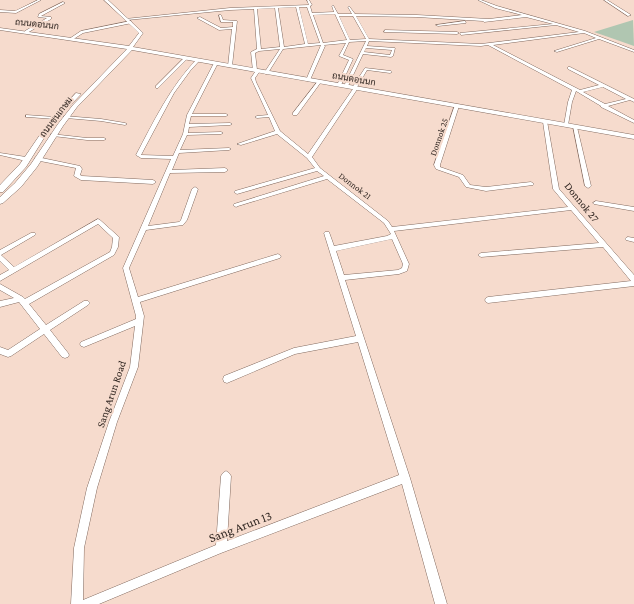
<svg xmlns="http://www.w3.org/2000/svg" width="634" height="604" font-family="'Crimson Pro',Sarabun,serif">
	<rect width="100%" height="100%" fill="#f6dbcd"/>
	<path fill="#b0c6b1" d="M633,20L634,46L594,32Z"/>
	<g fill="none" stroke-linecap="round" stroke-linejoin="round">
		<defs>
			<g id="minor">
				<path d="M38,0H41L16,13L0,12V10L15,11Z"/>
				<path d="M307,0H309L312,5L310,6L312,13L334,12L332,6L333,5L338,14H352L348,7L349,6L355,14L417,15L489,19L522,15L495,8L478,0H481L497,6L585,31L634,50V52L599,39L557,52L554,51L596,38L584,33L493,45L580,90L599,85L568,69V67H570L634,99V102L630,100L608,106L634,120V123L601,107V106L576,91L572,102L568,125L566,126L564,125L568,102L572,90L488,45L481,46L369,41L367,46L395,48L393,56L391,57L363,54L348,86L346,87L344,86L366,41L349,42L343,55L353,59L341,85L339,86L337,85L349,60L339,56L346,43L324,45L325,46L310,80L308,81L306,80L321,45L283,49L268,73L266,74L264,73L280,49L259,51L255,53L257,70L260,71L255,78L256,82L280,131L308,154L353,89L352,88L365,68L391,71L392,72L390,73L367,70L357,87L358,88L312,157L320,168L388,221L392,227L568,207L553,189L543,122L547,121L559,189L634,275V286L488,303L486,302L485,300L486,298L488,297L631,281L603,247L481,257L478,255L481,253L599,243L571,210L394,231L409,264L407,271L399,274L345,280L410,478L447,604H435L402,484L221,553L99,604H71L74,548L87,488L109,422L130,367L135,326L84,347L81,346L80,344L81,342L136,319V316L123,268L171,159L141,158L136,155C154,121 170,87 197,59L200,60L190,71L174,93L141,155L173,156L183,134L187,115L214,63L216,62L218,63L192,114H226L228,115L226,116H191L189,124L230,123L232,124L230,125L189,127L188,133L221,132L223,133L221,134L187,135L180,150L229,148L231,149L229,150L179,153L172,170L225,168L228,170L225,172L170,173L148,226L179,222L181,220L192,189L195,187L198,189L187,220L183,225L146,230L129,268L138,297L278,254L281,256L280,258L140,302L144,316L138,367L117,422L97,488L84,548L83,600L216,545L221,476L223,473L226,471L229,473L231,476L227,541L399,475L358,342L295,354L227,383L224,382L223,379L224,376L294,348L356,336L324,233L325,232H329L334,246L387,236L391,234L384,223L327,179L238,206L236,207L233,205L234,204L324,176L317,171L237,194L234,192L235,191L315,168L307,158L277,134L241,145L237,144L275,131L269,117L257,118L255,117L257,116L268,115L251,78L255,72L253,71L251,52L257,49L254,9L230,10L127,20L125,19L230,8L309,5ZM296,7L305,44L284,47L278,8ZM299,7H307L320,43L308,44ZM275,8L280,47L261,49L257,9ZM335,14L347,40L323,43L313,15ZM339,16H353L366,39L350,40ZM356,16L417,17L483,21L484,22L526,17L553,24L460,33L461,35L556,25L579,32L481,44L369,39ZM366,48L392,50L390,55L364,52ZM603,87L626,99L605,104L583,92ZM392,239L403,264L402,268L398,270L344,275L336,251Z"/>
				<path d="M604,0H607L631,15L628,16Z"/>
				<path d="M63,2L65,3L41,16L51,17V19L27,33H25V31L47,18L38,17L39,14Z"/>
				<path d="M219,15H221L223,20L237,21L232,66L230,67L228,66L232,29L219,30L197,18L200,17L221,28L233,27V22H221Z"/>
				<path d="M131,21L132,23L83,33L72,40L69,39L81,31Z"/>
				<path d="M465,21L466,23L438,26L436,25Z"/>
				<path d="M385,30L457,32L459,33L457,34L384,32Z"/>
				<path d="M185,57L188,58L158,88H156V86Z"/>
				<path d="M318,81L321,82L297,115H293V113Z"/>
				<path d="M455,105L459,106L440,165V167L463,175L470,185L486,187L531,182L534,184L533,185L486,191L466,187L459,177L436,169L434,165Z"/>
				<path d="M26,115L55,117L57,118L55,119L28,117H26Z"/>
				<path d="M64,116L101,119L125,123L127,124L125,125L101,121L66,118L64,117Z"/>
				<path d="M573,126L577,127L591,186L590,187L588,188L585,186Z"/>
				<path d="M51,134L87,138H104L106,139L104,140H87L53,136L51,135Z"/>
				<path d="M0,153L26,157L29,159L26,161L0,155Z"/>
				<path d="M37,157L80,166L82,169L80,175L82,176L153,180L156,182L153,184L81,180L74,176L76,168L35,160V158Z"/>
				<path d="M596,201L634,207V211L594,204L593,203Z"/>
				<path d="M98,219L100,220L119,237L118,247L114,255L29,304L46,325L84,301H88L90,303L88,305L50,330L68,353L69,355L68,357L65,358L62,357L44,334L11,356L8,357L0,354V347L8,350L40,329L19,302L0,307V301L14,298L0,290V284L23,297L25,299L110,252L112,247L113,238L98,224L0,281V275L9,270L0,261V250L31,233H35L36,234L35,235L1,255L14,267Z"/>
				<path d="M628,237L634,238V242L626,240L625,239L626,238Z"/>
			</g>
			<g id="secondary">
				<path d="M104,0H108L143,33L133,47L634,135V139L132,50L77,107L63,126L37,167L21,187L3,203L0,204V197L15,183L31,164L58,124L73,105L127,49L0,30V28L129,46L139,33Z"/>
				<path d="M76,93L81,94L52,125L26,167L3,192H0V185L20,164L48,123Z"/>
			</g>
		</defs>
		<use href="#minor" stroke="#826a5f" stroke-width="1"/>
		<use href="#secondary" stroke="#826a5f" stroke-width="1"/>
		<use href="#minor" fill="#fff" fill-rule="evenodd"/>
		<use href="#secondary" fill="#fff" fill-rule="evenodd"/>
	</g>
	<g text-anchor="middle" stroke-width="4" stroke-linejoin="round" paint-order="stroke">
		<g font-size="9" fill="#2f2520" stroke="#f6dbcd">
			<text transform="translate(37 24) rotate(6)" y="3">ถนนดอนนก</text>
			<text transform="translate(354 79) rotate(10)" y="3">ถนนดอนนก</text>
			<text transform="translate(56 117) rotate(-53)" y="3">ถนนชนเกษม</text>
			<text transform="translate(439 137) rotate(-71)" y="3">Donnok 25</text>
			<text transform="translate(355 186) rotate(37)" y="3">Donnok 21</text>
		</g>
		<g font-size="11" fill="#2f2520" stroke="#f6dbcd">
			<text transform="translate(582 202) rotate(51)" y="4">Donnok 27</text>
			<text transform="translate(111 394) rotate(-71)" y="4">Sang Arun Road</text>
		</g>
		<g font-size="13" fill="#2f2520" stroke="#f6dbcd">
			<text transform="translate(240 526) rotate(-21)" y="5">Sang Arun 13</text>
		</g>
	</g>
</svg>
